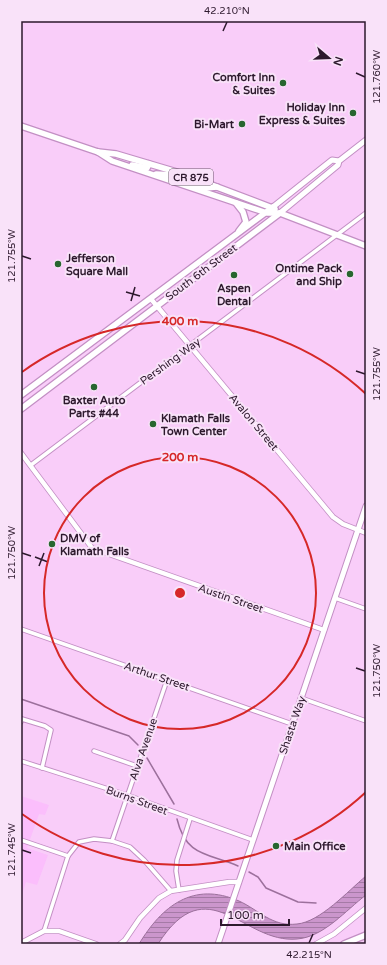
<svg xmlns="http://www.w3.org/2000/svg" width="387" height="965" font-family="'Varela Round',sans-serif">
	<defs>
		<pattern id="water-rules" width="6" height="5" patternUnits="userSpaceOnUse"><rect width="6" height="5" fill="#cb96cc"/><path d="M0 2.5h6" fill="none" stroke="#a57aa6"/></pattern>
	</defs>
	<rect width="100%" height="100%" fill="#f9cdf9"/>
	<path fill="#fbbefc" d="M21,796L49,805L45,815L39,814L27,848L48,855L37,885L26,882L21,897Z"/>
	<path fill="url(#water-rules)" stroke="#9c709c" d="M366,876V895C346,910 324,937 297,939C243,944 208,866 158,944H139C162,906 193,881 239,901C259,910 272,927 297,924C320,922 348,891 366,876Z"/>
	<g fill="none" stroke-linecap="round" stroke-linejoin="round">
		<g stroke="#9c709c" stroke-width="1.5">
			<path d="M21,699L129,736L138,745"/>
			<path d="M147,758L174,804"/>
			<path d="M177,819C186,857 208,853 238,866"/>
			<path d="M249,872L258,877L266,888L298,902L316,903"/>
		</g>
		<defs>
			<g id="minor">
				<path d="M31,465L366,213"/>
				<path d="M335,598L366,609"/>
				<path d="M21,629L292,724"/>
				<path d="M301,698L366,721"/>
				<path d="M21,722L22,719L45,726L51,730L42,768"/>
				<path d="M94,751L137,766"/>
				<path d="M21,761L127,795L253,840"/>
				<path d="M21,840L68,856"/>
				<path d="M112,841L167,680"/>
				<path d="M179,890L176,871L177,860L190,819"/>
				<path d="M44,931L68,856L79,842L94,839L112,841L130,847L144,860L171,891"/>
			</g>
			<g id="tertiary">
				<path d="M151,299L333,517L343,524L366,533"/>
				<path d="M21,453L92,548L324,630"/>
				<path d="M21,943L44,931H59L96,944"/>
				<path d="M120,944L125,940L140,918L159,898L171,891L229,882H239"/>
				<path d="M316,944L334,934L366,908"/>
			</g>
			<g id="secondary">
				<path d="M273,207L332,160L339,161"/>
				<path d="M280,213L338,165L339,161L366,140"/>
				<path d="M218,944L366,506"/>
			</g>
			<g id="primary">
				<path d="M21,126L98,152L116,154L180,173L275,209"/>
				<path d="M98,152L112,161L267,213H280L366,246"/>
				<path d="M132,165L147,168L149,164"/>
				<path d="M156,174L172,175L196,183L197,179"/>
				<path d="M190,184L205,188L217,187"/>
				<path d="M236,203L243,212L246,222L239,231"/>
				<path d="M21,395L273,207"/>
				<path d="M21,409L280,213"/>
				<path d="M344,944L366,935"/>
			</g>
		</defs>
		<use href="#minor" stroke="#c38fc4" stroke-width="5.5"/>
		<use href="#tertiary" stroke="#c38fc4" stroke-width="6"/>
		<use href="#secondary" stroke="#c38fc4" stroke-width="7"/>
		<use href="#primary" stroke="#c38fc4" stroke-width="8"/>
		<use href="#minor" stroke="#fff" stroke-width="3.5"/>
		<use href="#tertiary" stroke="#fff" stroke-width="4.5"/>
		<use href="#secondary" stroke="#fff" stroke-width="5"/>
		<use href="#primary" stroke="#fff" stroke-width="5.5"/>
	</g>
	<path fill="none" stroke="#2d192d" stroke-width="1.5" d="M223,31L227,22M356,73L365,77M22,256L31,259M126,292L140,296M131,301L135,287M356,371L365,374M22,553L31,556M35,557L48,562M39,566L44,553M356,668L365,671M22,850L31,853M309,943L313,934"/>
	<g fill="none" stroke="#d62828" stroke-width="2">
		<circle cx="180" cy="593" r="136"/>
		<path d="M366 792A272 272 0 0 1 22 814M22 372A272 272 0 0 1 366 394"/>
	</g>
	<g fill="#27662f" stroke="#f9e2f9" stroke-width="1.5">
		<circle cx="283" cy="83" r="4"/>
		<circle cx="353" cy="113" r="4"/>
		<circle cx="242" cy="124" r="4"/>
		<circle cx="58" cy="264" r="4"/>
		<circle cx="350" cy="274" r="4"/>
		<circle cx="234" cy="275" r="4"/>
		<circle cx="94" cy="387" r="4"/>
		<circle cx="153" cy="424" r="4"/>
		<circle cx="52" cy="544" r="4"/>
		<circle cx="276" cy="846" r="4"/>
	</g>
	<g text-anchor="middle" stroke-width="4" stroke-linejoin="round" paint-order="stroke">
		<rect fill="#f9e2f9" stroke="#6a556a" stroke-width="1" x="169" y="169" width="44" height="16" rx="3"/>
		<g font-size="10" font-weight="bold" fill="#2d192d">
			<text x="191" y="181">CR 875</text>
		</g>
		<g font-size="11" font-weight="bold" fill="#2d192d" stroke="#f9e2f9" text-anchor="end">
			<text x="275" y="81">Comfort Inn<tspan x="275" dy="13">&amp; Suites</tspan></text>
			<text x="345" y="111">Holiday Inn<tspan x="345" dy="13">Express &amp; Suites</tspan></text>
			<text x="234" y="128">Bi-Mart</text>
			<text x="66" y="262" text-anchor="start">Jefferson<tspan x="66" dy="13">Square Mall</tspan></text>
			<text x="342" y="272">Ontime Pack<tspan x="342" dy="13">and Ship</tspan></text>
			<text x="234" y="292" text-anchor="middle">Aspen<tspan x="234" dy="13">Dental</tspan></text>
			<text x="94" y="404" text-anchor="middle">Baxter Auto<tspan x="94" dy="13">Parts #44</tspan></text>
			<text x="161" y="422" text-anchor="start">Klamath Falls<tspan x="161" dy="13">Town Center</tspan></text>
			<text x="60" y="542" text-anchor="start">DMV of<tspan x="60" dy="13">Klamath Falls</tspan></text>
			<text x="284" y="850" text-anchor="start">Main Office</text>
		</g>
		<g font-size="11" fill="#2d192d" stroke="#f9e2f9">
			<text transform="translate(201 272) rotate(-37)" y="4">South 6th Street</text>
			<text transform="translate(170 361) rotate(-36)" y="4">Pershing Way</text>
			<text transform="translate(254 422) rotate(50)" y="4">Avalon Street</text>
			<text transform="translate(231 598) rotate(19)" y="4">Austin Street</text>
			<text transform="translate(157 676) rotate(19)" y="4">Arthur Street</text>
			<text transform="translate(292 725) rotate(-71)" y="4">Shasta Way</text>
			<text transform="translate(143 749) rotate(-71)" y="4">Alva Avenue</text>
			<text transform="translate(137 800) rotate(20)" y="4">Burns Street</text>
		</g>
	</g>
	<circle cx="180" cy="593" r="6" fill="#d62828" stroke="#f9e2f9" stroke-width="2"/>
	<g font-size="12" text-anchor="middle" font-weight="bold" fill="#d62828" stroke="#f9e2f9" stroke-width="4" stroke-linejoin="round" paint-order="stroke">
		<text x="180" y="325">400 m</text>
		<text x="180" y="461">200 m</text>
	</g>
	<rect width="387" height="965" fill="none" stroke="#f9e2f9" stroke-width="44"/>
	<g transform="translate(329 58) rotate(109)" stroke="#f9e2f9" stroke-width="3" paint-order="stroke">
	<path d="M0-3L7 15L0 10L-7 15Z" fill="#2d192d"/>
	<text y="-6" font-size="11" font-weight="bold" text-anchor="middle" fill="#2d192d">N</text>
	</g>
	<path d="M221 919v6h68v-6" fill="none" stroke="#2d192d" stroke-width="2"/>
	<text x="227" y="919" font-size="12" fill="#2d192d" stroke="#f9e2f9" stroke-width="3" paint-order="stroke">100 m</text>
	<rect x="22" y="22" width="343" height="921" fill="none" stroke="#2d192d" stroke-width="1.5"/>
	<g font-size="10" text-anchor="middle" fill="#2d192d">
		<text x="227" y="14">42.210°N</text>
		<text transform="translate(376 77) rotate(-90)" y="4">121.760°W</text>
		<text transform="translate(11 256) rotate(-90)" y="4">121.755°W</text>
		<text transform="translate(376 374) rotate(-90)" y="4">121.755°W</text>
		<text transform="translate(11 553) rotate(-90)" y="4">121.750°W</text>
		<text transform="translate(376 671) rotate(-90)" y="4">121.750°W</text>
		<text transform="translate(11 850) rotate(-90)" y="4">121.745°W</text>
		<text x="309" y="958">42.215°N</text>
	</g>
</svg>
